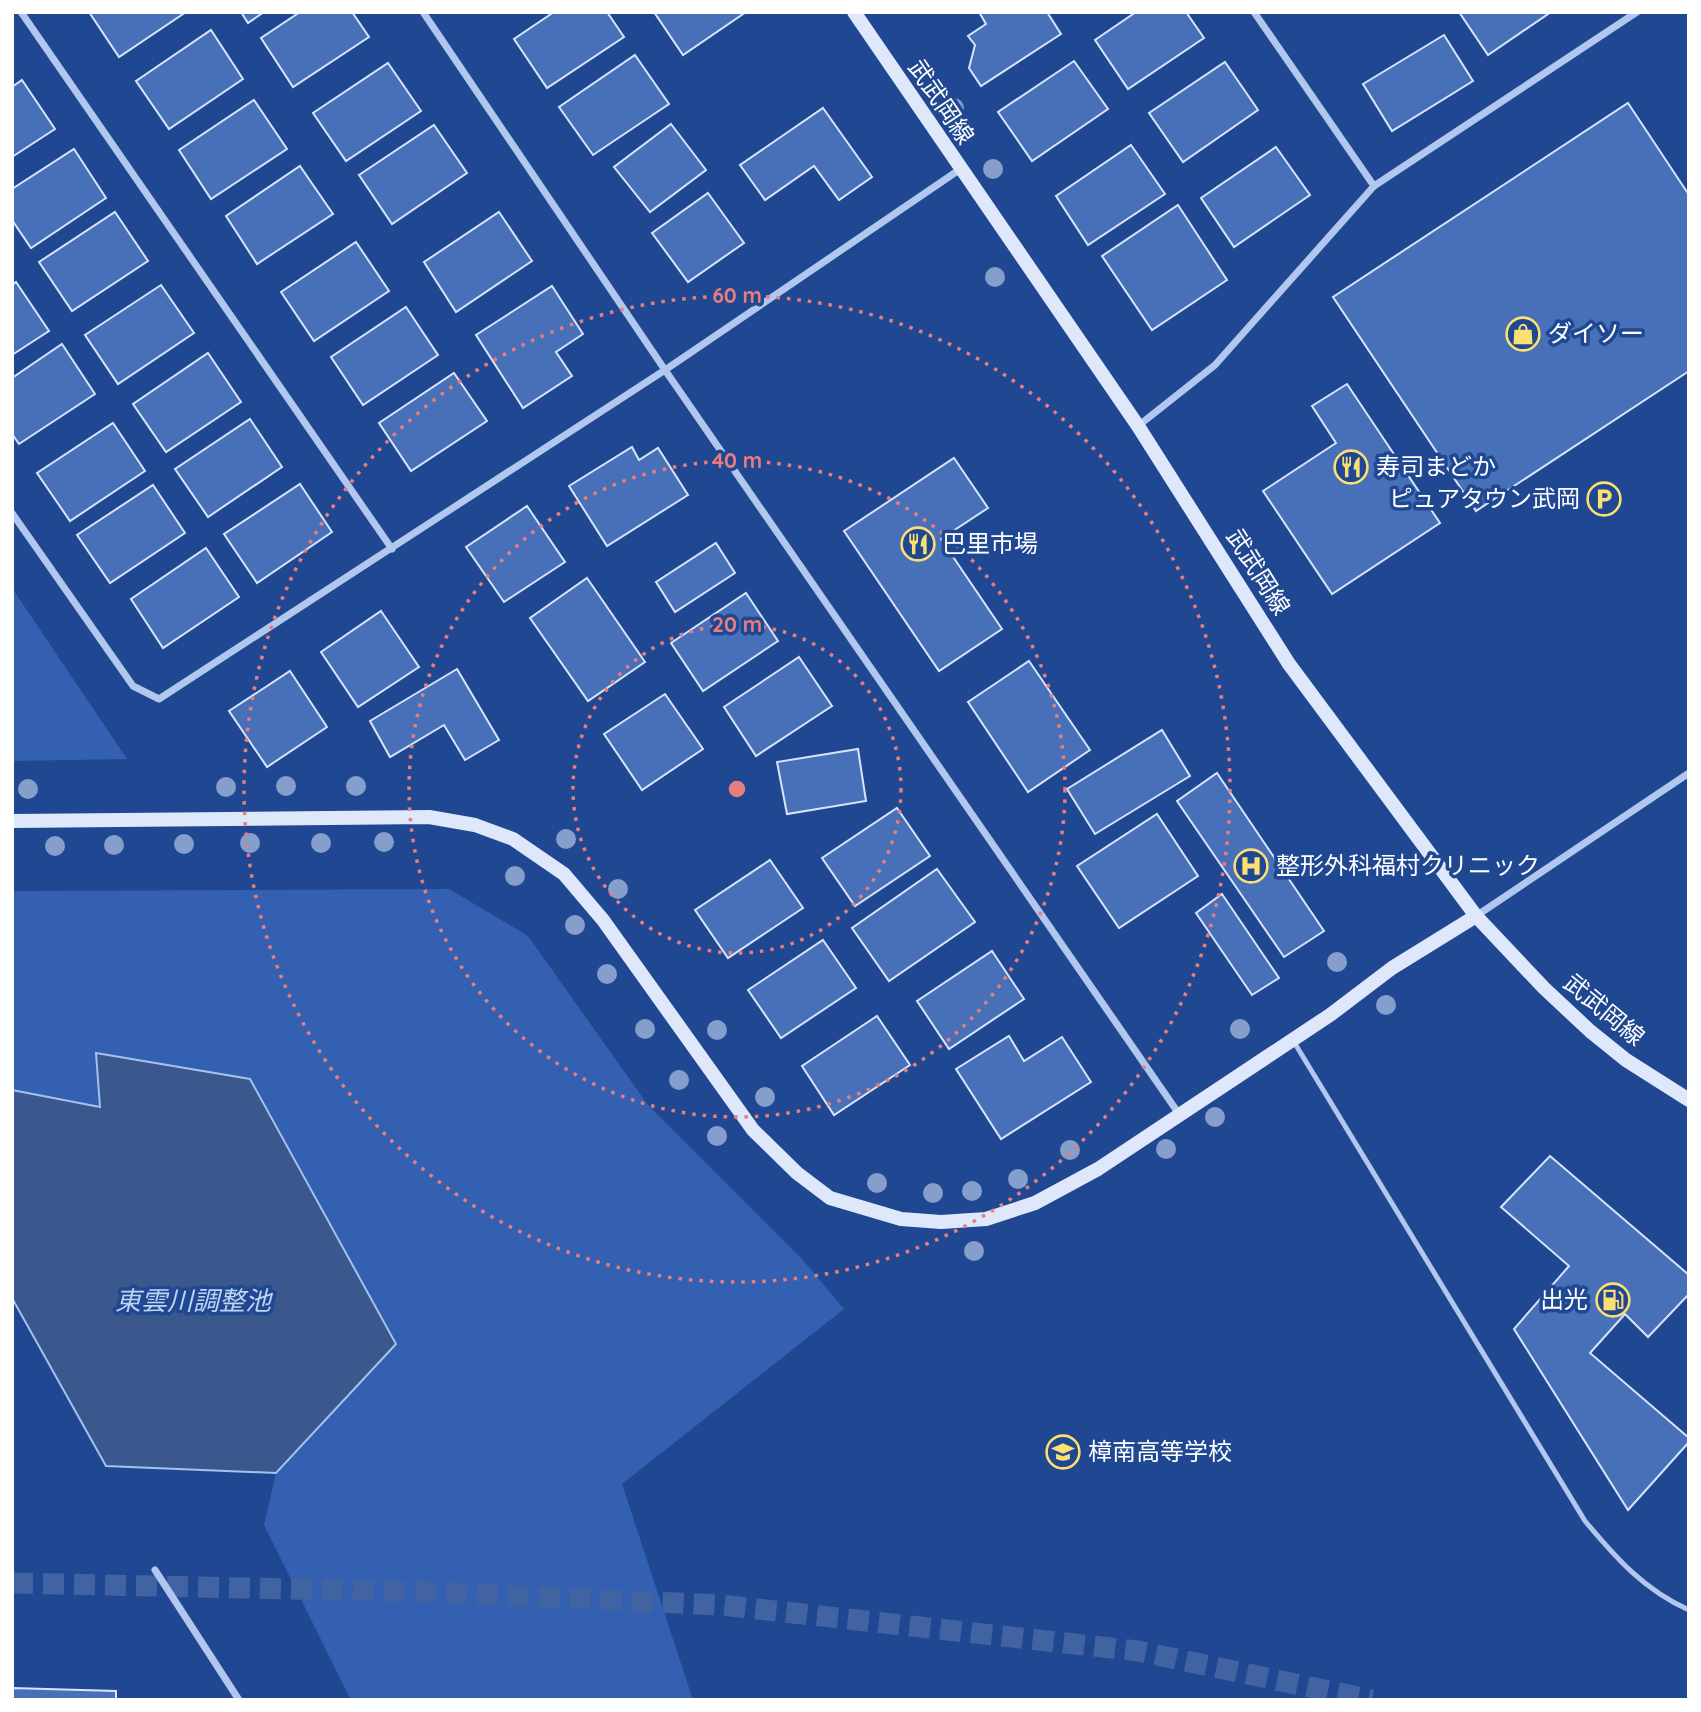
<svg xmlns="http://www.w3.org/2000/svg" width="1701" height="1712" font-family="Quicksand,'Noto Sans JP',sans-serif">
	<rect width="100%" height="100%" fill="#204892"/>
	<g fill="#3360b0">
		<path d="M12,588L127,759L12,761Z"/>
		<path d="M449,889L528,936L648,1105L802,1259L844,1309L622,1484L693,1700H351L264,1525L276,1473L396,1344L250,1079L97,1053L101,1107L12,1090V891Z"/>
	</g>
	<path fill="#3b588e" stroke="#a5c1ef" stroke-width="2" d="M96,1053L250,1079L396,1344L276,1473L106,1466L12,1298V1090L100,1107Z"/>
	<g fill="#4870b9" stroke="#d7e4fa" stroke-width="2">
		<path d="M89,12H186L119,57Z"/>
		<path d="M241,12H264L248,23Z"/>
		<path d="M300,12H352L369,37L293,87L261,38Z"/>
		<path d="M554,12H607L624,37L547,88L514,39Z"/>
		<path d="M654,12H746L683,55Z"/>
		<path d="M979,12H1047L1061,34L981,86L969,68L975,45L968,36L986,24Z"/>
		<path d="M1136,12H1186L1204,38L1128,89L1095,40Z"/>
		<path d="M1459,12H1551L1488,55Z"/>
		<path d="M211,30L243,79L169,129L136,81Z"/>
		<path d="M1444,35L1473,81L1392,131L1363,84Z"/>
		<path d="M635,55L669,104L593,155L559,107Z"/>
		<path d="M1074,61L1108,109L1032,161L998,112Z"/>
		<path d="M1225,62L1258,110L1183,162L1149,113Z"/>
		<path d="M388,63L421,111L346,161L313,113Z"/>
		<path d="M22,80L55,129L12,157V87Z"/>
		<path d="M254,100L287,149L211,199L179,150Z"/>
		<path d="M1628,103L1689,195V371L1476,511L1333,297Z"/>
		<path d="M823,108L872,177L839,200L814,166L765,200L740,165Z"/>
		<path d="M671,124L706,170L650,212L614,167Z"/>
		<path d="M434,125L467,173L392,224L359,175Z"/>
		<path d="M1131,145L1165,194L1088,245L1056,196Z"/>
		<path d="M1276,147L1310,195L1234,247L1201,198Z"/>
		<path d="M74,149L106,198L31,248L12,220V189Z"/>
		<path d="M300,166L333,214L257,264L226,216Z"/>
		<path d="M708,193L744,243L688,282L652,233Z"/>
		<path d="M1178,205L1227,280L1152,330L1102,256Z"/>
		<path d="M115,212L148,261L72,311L39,262Z"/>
		<path d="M499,212L532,261L456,312L424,262Z"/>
		<path d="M356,242L389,291L314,341L281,292Z"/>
		<path d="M16,282L49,331L12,355V285Z"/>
		<path d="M161,285L194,333L118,384L85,335Z"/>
		<path d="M552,286L583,334L556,352L572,376L523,408L476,335Z"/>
		<path d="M406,307L438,355L363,405L331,357Z"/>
		<path d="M62,344L95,394L19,444L12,434V378Z"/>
		<path d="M208,353L241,402L166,452L133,404Z"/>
		<path d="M454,373L487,421L411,471L379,423Z"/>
		<path d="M1347,384L1440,523L1332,594L1263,491L1336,443L1312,406Z"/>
		<path d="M250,419L282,467L208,517L175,469Z"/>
		<path d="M113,423L145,471L70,521L37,473Z"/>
		<path d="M632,447L639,460L658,448L688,495L607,546L569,486Z"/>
		<path d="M954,458L988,508L941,539L1002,629L939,671L844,531Z"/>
		<path d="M300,484L332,532L257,583L224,534Z"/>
		<path d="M153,485L185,533L110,583L77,535Z"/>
		<path d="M527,506L565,562L504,602L466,547Z"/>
		<path d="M716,543L735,573L675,612L656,582Z"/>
		<path d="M206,548L239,597L163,648L131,599Z"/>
		<path d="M587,578L645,662L588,701L530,618Z"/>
		<path d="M746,593L778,641L703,691L671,643Z"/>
		<path d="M381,611L419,667L358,707L321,652Z"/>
		<path d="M799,657L832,706L756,756L724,707Z"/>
		<path d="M1029,661L1090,750L1028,792L968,702Z"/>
		<path d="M457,669L499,740L465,760L444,725L390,757L370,721Z"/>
		<path d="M290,671L327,727L267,767L229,711Z"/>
		<path d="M665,694L703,749L642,790L604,734Z"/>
		<path d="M1162,730L1190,776L1095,834L1067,789Z"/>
		<path d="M858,749L866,801L787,814L777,762Z"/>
		<path d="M1217,773L1324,931L1284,957L1177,801Z"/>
		<path d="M897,808L930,856L855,906L822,858Z"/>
		<path d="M1157,814L1198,876L1119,928L1077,866Z"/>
		<path d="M770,860L803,908L728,958L695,910Z"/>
		<path d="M937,869L975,922L889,981L852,928Z"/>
		<path d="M1222,894L1279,978L1252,995L1196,913Z"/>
		<path d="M823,940L856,988L781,1038L748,990Z"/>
		<path d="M992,951L1024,999L949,1049L917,1001Z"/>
		<path d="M877,1016L910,1065L834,1115L802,1066Z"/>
		<path d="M1009,1036L1024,1061L1062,1037L1091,1082L1001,1139L956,1069Z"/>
		<path d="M1550,1156L1689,1275V1294L1648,1337L1625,1314L1590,1353L1689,1438V1442L1628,1510L1514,1329L1569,1266L1501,1207Z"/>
		<path d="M12,1688L116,1691V1700H12Z"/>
	</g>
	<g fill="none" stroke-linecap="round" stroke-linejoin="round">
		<path stroke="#4163a2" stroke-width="21" stroke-dasharray="21 10" stroke-linecap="butt" d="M12,1583L432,1592L721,1605L1138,1651L1372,1700"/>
		<path stroke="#b1c7ee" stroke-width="5" d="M1294,1042L1585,1521C1616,1558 1644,1590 1689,1610"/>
		<g stroke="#b1c7ee" stroke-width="7">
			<path d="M21,12L392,549"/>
			<path d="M423,12L665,370L1179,1114"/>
			<path d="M1254,12L1374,186"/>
			<path d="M1138,426L1215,365L1374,186L1637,12"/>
			<path d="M12,513L133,686L159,699L665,370L959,170"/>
			<path d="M1476,916L1689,773"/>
			<path d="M155,1570L239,1700"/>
		</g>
		<g stroke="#dee8fa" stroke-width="14">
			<path d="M854,12L1138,426L1289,664L1476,916L1544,988L1590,1031L1626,1060L1689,1100"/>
			<path d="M12,821L429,817L475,825L513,839L564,874L603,920L753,1130L797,1173L830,1198L901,1219L941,1222L986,1219L1035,1203L1098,1169L1330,1015L1392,968L1476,916"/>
		</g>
	</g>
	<g fill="#859ecb">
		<circle cx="954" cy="108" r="10"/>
		<circle cx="993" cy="169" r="10"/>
		<circle cx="995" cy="277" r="10"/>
		<circle cx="286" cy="786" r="10"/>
		<circle cx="356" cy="786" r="10"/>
		<circle cx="226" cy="787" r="10"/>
		<circle cx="28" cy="789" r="10"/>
		<circle cx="566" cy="839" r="10"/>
		<circle cx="384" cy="842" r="10"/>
		<circle cx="250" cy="843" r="10"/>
		<circle cx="321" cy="843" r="10"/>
		<circle cx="184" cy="844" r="10"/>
		<circle cx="114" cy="845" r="10"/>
		<circle cx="55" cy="846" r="10"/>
		<circle cx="515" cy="876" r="10"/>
		<circle cx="618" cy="889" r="10"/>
		<circle cx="575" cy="925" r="10"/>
		<circle cx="1337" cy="962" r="10"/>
		<circle cx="607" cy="974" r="10"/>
		<circle cx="1386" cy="1005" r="10"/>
		<circle cx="645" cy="1029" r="10"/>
		<circle cx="1240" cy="1029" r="10"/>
		<circle cx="717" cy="1030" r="10"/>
		<circle cx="679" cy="1080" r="10"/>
		<circle cx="765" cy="1097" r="10"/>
		<circle cx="1215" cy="1117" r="10"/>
		<circle cx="717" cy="1136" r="10"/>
		<circle cx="1166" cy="1149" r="10"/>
		<circle cx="1070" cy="1150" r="10"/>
		<circle cx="1018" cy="1179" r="10"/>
		<circle cx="877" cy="1183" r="10"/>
		<circle cx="972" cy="1191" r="10"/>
		<circle cx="933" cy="1193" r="10"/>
		<circle cx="974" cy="1251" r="10"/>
	</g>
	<g fill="none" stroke="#e67e7e" stroke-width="3.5" stroke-dasharray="3.5 7">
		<circle cx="737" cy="789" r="164"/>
		<circle cx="737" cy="789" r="328"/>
		<circle cx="737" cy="789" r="493"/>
	</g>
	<defs>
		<symbol id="shop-ring" viewBox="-11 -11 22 22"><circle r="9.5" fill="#204892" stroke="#fbdf72" stroke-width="1.5"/><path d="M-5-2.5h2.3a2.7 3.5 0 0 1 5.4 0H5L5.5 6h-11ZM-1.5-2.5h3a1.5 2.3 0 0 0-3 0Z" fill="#fbdf72"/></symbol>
		<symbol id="restaurant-ring" viewBox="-11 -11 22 22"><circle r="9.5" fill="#204892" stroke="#fbdf72" stroke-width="1.5"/><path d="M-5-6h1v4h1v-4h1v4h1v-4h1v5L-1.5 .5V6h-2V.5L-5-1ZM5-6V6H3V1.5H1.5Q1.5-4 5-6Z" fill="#fbdf72"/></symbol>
		<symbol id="parking-ring" viewBox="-11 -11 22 22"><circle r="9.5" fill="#204892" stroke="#fbdf72" stroke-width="1.5"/><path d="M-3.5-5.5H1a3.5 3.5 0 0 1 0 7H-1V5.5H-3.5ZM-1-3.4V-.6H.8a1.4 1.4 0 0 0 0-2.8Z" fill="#fbdf72"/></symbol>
		<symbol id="hospital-ring" viewBox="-11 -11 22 22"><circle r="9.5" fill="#204892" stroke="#fbdf72" stroke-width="1.5"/><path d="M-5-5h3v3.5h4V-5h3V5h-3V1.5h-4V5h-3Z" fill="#fbdf72"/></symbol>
		<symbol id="fuel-ring" viewBox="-11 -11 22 22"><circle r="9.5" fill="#204892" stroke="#fbdf72" stroke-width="1.5"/><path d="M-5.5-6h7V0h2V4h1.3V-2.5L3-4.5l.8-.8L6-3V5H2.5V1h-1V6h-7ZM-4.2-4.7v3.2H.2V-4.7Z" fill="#fbdf72"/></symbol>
		<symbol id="school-ring" viewBox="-11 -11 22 22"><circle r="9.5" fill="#204892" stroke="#fbdf72" stroke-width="1.5"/><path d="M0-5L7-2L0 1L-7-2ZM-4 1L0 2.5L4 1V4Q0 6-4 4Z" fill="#fbdf72"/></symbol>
	</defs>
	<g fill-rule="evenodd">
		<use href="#shop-ring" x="1504" y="315" width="38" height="38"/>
		<use href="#restaurant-ring" x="1332" y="448" width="38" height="38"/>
		<use href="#parking-ring" x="1585" y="480" width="38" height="38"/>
		<use href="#restaurant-ring" x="899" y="525" width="38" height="38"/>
		<use href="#hospital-ring" x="1232" y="847" width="38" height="38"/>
		<use href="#fuel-ring" x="1594" y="1281" width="38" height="38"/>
		<use href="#school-ring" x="1044" y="1433" width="38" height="38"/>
	</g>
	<g text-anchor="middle" stroke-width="7" stroke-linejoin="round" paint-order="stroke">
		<g font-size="24" fill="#fff" stroke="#204892">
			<text transform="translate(941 102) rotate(56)" y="8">武武岡線</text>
			<text transform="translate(1258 572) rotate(58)" y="8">武武岡線</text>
			<text transform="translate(1604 1010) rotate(40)" y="8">武武岡線</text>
		</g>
		<g font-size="24" fill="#fff" stroke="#204892" text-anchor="start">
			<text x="1548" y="342">ダイソー</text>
			<text x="1376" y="475">寿司まどか</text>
			<text x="1580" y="507" text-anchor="end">ピュアタウン武岡</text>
			<text x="942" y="552">巴里市場</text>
			<text x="1276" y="874">整形外科福村クリニック</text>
			<text x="1588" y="1308" text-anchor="end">出光</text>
			<text x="1088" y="1460">樟南高等学校</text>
		</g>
		<g font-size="26" font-style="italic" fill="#bed2f4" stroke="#204892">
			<text x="193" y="1310">東雲川調整池</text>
		</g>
	</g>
	<circle cx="737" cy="789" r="10" fill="#e67e7e" stroke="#204892" stroke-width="3.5"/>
	<g font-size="21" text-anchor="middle" font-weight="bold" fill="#e67e7e" stroke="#204892" stroke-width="7" stroke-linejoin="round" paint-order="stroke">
		<text x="737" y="303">60 m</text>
		<text x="737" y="468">40 m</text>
		<text x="737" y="632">20 m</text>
	</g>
	<rect width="1701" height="1712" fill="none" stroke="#ffffff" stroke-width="28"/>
</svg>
